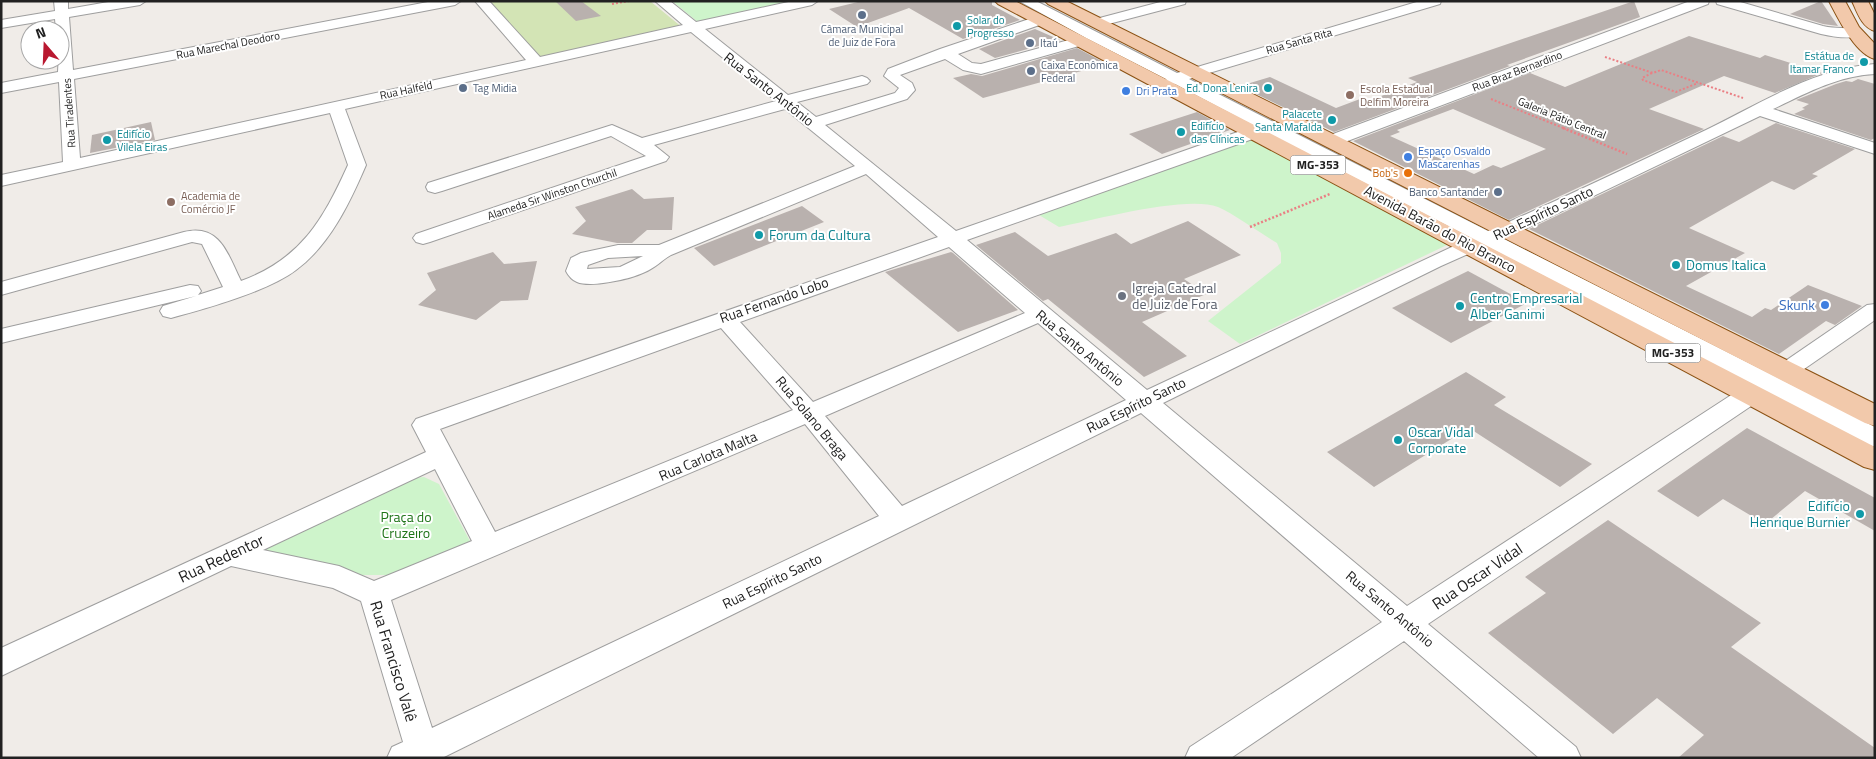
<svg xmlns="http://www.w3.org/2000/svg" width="1876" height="759" font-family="'Titillium Web',sans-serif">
	<rect width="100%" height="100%" fill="#f0ece8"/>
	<path fill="#d3e4b5" d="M487,1H650L683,28L539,60Z"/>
	<g fill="#cef4cb">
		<path d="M672,1H801L699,23Z"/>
		<path d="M1252,138L1449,244L1240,344L1208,321L1281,263V253L1277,243C1260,233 1234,214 1218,207C1186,195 1095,220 1059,227L1039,215Z"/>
		<path d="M424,477L439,484L470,541L422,565L388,575H360L250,550L402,479Z"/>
	</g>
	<g fill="#b9b1ae" fill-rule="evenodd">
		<path d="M555,1H581L601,16L576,21Z"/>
		<path d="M862,1H992V5L1020,20L963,39L909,8L857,27L829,9Z"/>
		<path d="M1634,1L1640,17L1507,65L1510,66L1334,132L1240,86L1270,77L1336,108L1360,99L1366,102L1417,82L1408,78Z"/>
		<path d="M1821,1L1838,26L1823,24L1790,14Z"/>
		<path d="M1035,29L1060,40L995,58L979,49Z"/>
		<path d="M1689,36L1760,58L1765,55L1822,73L1775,93L1724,76L1649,109L1704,129L1509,220L1353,141L1530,73L1565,87ZM1453,109L1546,149L1501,168L1493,165L1474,174L1390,136L1400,132L1397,130Z"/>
		<path d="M1077,48L1107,64L983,98L953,78L971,74L982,76Z"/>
		<path d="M1858,79L1875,84V138L1871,140L1794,114L1805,109L1802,108L1809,104L1796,100L1836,84L1846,81L1852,82Z"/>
		<path d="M1197,112L1230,130L1162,154L1129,134Z"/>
		<path d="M151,122L155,140L90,153L92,135Z"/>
		<path d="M1776,123L1855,149L1812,174L1818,176L1794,190L1772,181L1689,228L1745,253L1686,286L1752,317L1765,308L1771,310L1808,285L1862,306L1835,325L1826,321L1779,354L1529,229L1723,136L1739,142Z"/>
		<path d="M632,189L644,199L674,197L672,230H647L632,243H617L572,234L586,221L575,207Z"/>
		<path d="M802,206L824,222L714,266L694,248Z"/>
		<path d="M1188,221L1241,255L1184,279L1206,294L1142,322L1187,356L1144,377L1048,299L1043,301L976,245L1015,232L1048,256L1116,233L1131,244Z"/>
		<path d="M493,252L504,264L537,261L528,300L501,301L476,320L418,305L436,290L427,273Z"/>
		<path d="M951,252L953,253L1018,310L958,332L885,272Z"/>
		<path d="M1468,271L1527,303L1451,343L1392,308Z"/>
		<path d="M1466,372L1506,397L1494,405L1592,464L1560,487L1469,428L1374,487L1327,452Z"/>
		<path d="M1747,428L1875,498V531L1805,491L1765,524L1723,499L1698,517L1657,491Z"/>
		<path d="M1608,520L1761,623L1731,647L1875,748V758H1678L1704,735L1657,698L1613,734L1488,633L1546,593L1525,577Z"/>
	</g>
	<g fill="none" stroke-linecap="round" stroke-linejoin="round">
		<defs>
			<g id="minor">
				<path d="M54,1H68V9L114,1H146L140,5L69,17L73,70L433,1H461L455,5L74,79L80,158L526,60L475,1H489L540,57L683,25L655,1H670L696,22L793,1H818L812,5L705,29L788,95L862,76L867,78L870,81L867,84L797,102L816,117L895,93L899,88L884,76L888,69L940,49L1035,17L1040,16L1047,20L1045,23L958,54L972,63L981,64L1076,38H1086L1019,1H1036L1177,73L1420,1H1441L1440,4L1189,79L1488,231C1562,199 1634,164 1706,130C1759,104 1815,68 1875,64V74C1837,76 1807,93 1773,109L1875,143V154L1760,116L1504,239L1875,427V447L1866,444L1760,389L1763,394L1760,400L1428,624L1576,747L1581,758H1539L1404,641L1231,758H1185L1190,747L1382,622L1141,413L442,758H387L392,747L403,742L361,601L333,588L231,566L1,676V648L426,452L412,425L416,419L938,237L866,174L671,255C662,260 655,268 645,272C631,279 591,288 577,282C572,280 568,275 566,271L571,258L581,253L618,245H659L855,166L785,109L654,145L669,157L666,161L430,242L423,244L416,242L413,238L416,234L646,156L611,136L442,191L435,193L428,191L426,187L428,183L612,125L642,138L776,101L691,32L345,109L366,165C350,202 330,245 296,270C269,291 205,309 171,318L163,316L160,311L163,306L196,296L1,343V329L190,285L198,286L201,291L198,295L223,287L202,244L192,242L1,295V282L184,232C220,223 228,255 241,281C301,259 323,220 348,165L330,113L1,186V175L63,162L59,82L1,93V83L58,72L60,30H56L55,19L1,28V20L55,11ZM1086,38L1166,79L1168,83L1175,84L1258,128H1249L956,231L825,125L907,99L915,90L912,83L900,75L945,59L963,70L981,74L1086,44L1088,41ZM1262,130L1471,238L1147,390L967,240L1261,136L1263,132ZM1486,246L1758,388L1751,386L1742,388L1407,606L1163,403L1441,266ZM949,247L1025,313L813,402L740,322ZM643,256L620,267L587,269L588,265L608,258ZM1038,323L1126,400L902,506L825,416ZM721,328L793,410L495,532L440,429ZM805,424L879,516L432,728L391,600ZM435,469L472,541L374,581L339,566L263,550Z"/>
				<path d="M1164,1H1186L1185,4L1097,27L1090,23L1092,20Z"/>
				<path d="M1690,1H1709L1708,4L1337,145L1331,146L1325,145L1322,141L1325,137Z"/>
				<path d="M1716,1H1737L1823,26C1835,29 1848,27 1860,30L1862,33L1860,36C1847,39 1834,37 1821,34L1717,4Z"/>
				<path d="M1875,304V320L1794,376L1786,378L1778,376L1774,371L1778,366L1867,305Z"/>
			</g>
			<g id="major">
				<path d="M995,1H1015L1875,447V470L1864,467L998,4Z"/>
				<path d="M1045,1H1066L1875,404V426L1865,423L1048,4Z"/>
				<path d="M1829,1H1845L1859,27L1875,44V59C1855,54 1838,18 1829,1Z"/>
				<path d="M1852,1H1868L1875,15V31C1862,28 1857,12 1852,1Z"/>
			</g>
		</defs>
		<use href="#minor" stroke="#9e9e9e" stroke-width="2"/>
		<use href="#major" stroke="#8b5112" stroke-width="2"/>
		<g stroke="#ea7f84" stroke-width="2" stroke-dasharray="2 2" stroke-linecap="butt">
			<path d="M612,4L629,1"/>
			<path d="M1605,57L1653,73L1661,70L1743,98"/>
			<path d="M1652,73L1642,78L1643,80L1676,92L1698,83"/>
			<path d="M1394,94L1398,92L1403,94"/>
			<path d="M1491,99L1566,129"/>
		</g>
		<g stroke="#ea7f84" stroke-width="2.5" stroke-dasharray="2 2" stroke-linecap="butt">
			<path d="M1563,128L1627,154"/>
			<path d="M1250,227L1330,194"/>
		</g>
		<use href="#minor" fill="#fff" fill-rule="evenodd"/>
		<use href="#major" fill="#f2c9ab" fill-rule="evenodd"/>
	</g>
	<g fill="#5c6f8a" stroke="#fff" stroke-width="2">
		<circle cx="862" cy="15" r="5"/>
		<circle cx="1030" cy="43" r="5"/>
		<circle cx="1031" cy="71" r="5"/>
		<circle cx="463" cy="88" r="5"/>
		<circle cx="1498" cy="192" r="5"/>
	</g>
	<g fill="#0f9aa8" stroke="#fff" stroke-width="2">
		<circle cx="957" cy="26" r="5"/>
		<circle cx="1864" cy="62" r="5"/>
		<circle cx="1268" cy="88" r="5"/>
		<circle cx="1332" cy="120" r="5"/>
		<circle cx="1181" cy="132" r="5"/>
		<circle cx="107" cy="140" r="5"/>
		<circle cx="759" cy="235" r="5"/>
		<circle cx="1676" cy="265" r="5"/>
		<circle cx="1460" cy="306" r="5"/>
		<circle cx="1398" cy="440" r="5"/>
		<circle cx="1860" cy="514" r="5"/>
	</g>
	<g fill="#3f7fe0" stroke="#fff" stroke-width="2">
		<circle cx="1126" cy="91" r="5"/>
		<circle cx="1408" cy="157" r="5"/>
		<circle cx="1825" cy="305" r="5"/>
	</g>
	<g fill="#8d6e63" stroke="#fff" stroke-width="2">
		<circle cx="1350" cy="95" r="5"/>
		<circle cx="171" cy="202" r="5"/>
	</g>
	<circle fill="#e8710a" stroke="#fff" stroke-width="2" cx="1408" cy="173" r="5"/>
	<circle fill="#6b7280" stroke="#fff" stroke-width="2" cx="1122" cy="296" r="5"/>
	<g text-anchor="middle" stroke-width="4" stroke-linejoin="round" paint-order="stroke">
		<g font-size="11" fill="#0d838f" stroke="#fff" text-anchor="start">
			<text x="967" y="24">Solar do<tspan x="967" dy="13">Progresso</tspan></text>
			<text x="1854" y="60" text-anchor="end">Estátua de<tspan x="1854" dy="13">Itamar Franco</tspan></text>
			<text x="1258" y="92" text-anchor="end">Ed. Dona Lenira</text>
			<text x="1322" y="118" text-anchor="end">Palacete<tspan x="1322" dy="13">Santa Mafalda</tspan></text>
			<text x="1191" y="130">Edifício<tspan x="1191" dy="13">das Clínicas</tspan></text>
			<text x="117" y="138">Edifício<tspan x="117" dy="13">Vilela Eiras</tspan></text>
		</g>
		<g font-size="11" fill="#4e5e75" stroke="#fff" text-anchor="start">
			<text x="862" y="33" text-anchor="middle">Câmara Municipal<tspan x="862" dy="13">de Juiz de Fora</tspan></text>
			<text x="1040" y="47">Itaú</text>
			<text x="1041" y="69">Caixa Econômica<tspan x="1041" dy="13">Federal</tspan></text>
			<text x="473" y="92">Tag Midia</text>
			<text x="1488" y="196" text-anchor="end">Banco Santander</text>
		</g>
		<g font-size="11" fill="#212121" stroke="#fff">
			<text transform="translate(1299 41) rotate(-16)" y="4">Rua Santa Rita</text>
			<text transform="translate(228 45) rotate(-11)" y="4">Rua Marechal Deodoro</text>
			<text transform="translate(1517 71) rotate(-21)" y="4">Rua Braz Bernardino</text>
			<text transform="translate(406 90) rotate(-12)" y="4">Rua Halfeld</text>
			<text transform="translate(69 113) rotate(-94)" y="4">Rua Tiradentes</text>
			<text transform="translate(1562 118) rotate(22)" y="4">Galeria Pátio Central</text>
			<text transform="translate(552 194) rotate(-19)" y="4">Alameda Sir Winston Churchil</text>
		</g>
		<g font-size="11" fill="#785e54" stroke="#fff" text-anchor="start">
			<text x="1360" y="93">Escola Estadual<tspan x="1360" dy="13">Delfim Moreira</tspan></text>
			<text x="181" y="200">Academia de<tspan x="181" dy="13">Comércio JF</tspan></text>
		</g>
		<g font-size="11" fill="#366cbe" stroke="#fff" text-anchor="start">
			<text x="1136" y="95">Dri Prata</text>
			<text x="1418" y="155">Espaço Osvaldo<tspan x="1418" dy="13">Mascarenhas</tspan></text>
		</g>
		<g font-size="11" fill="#c56008" stroke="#fff" text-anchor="end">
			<text x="1398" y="177">Bob's</text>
		</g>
		<g fill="#fff" stroke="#646464" stroke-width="1">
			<rect x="1290.5" y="155.5" width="55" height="19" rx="4"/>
			<rect x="1645.5" y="343.5" width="55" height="19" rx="4"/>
		</g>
		<g font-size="12" font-weight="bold" fill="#212121">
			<text x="1318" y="169">MG-353</text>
			<text x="1673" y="357">MG-353</text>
		</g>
		<g font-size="14" fill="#212121" stroke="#fff">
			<text transform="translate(769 89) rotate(38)" y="5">Rua Santo Antônio</text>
			<text transform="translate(1543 213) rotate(-25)" y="5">Rua Espírito Santo</text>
			<text transform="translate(1440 229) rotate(28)" y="5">Avenida Barão do Rio Branco</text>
			<text transform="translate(774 300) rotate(-19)" y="5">Rua Fernando Lobo</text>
			<text transform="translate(1080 348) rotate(40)" y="5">Rua Santo Antônio</text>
			<text transform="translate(1136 405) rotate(-26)" y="5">Rua Espírito Santo</text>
			<text transform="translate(812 418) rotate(50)" y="5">Rua Solano Braga</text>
			<text transform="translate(708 456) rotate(-23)" y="5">Rua Carlota Malta</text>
			<text transform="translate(772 581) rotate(-26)" y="5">Rua Espírito Santo</text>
			<text transform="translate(1390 609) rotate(40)" y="5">Rua Santo Antônio</text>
		</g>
		<g font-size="14" fill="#0d838f" stroke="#fff" text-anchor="start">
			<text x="769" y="240">Forum da Cultura</text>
			<text x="1686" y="270">Domus Italica</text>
			<text x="1470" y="303">Centro Empresarial<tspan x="1470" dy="16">Alber Ganimi</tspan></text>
			<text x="1408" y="437">Oscar Vidal<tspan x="1408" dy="16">Corporate</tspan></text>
			<text x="1850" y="511" text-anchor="end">Edifício<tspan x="1850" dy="16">Henrique Burnier</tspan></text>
		</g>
		<g font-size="14" fill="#5b616d" stroke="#fff" text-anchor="start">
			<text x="1132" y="293">Igreja Catedral<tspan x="1132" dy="16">de Juiz de Fora</tspan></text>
		</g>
		<g font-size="14" fill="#366cbe" stroke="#fff" text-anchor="end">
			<text x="1815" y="310">Skunk</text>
		</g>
		<g font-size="14" fill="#1f7419" stroke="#fff">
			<text x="406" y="522">Praça do<tspan x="406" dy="16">Cruzeiro</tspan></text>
		</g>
		<g font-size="16" fill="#212121" stroke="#fff">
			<text transform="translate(221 558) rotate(-25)" y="6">Rua Redentor</text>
			<text transform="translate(1477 576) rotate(-34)" y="6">Rua Oscar Vidal</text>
			<text transform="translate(394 661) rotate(73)" y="6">Rua Francisco Valê</text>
		</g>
	</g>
	<rect width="1876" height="759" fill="none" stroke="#212121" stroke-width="5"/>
	<g transform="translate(45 45) rotate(341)"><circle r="24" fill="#ffffff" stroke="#a6a6a6"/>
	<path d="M0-4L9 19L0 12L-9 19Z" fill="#b91830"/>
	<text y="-8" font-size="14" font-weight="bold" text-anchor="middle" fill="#212121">N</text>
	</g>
</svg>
